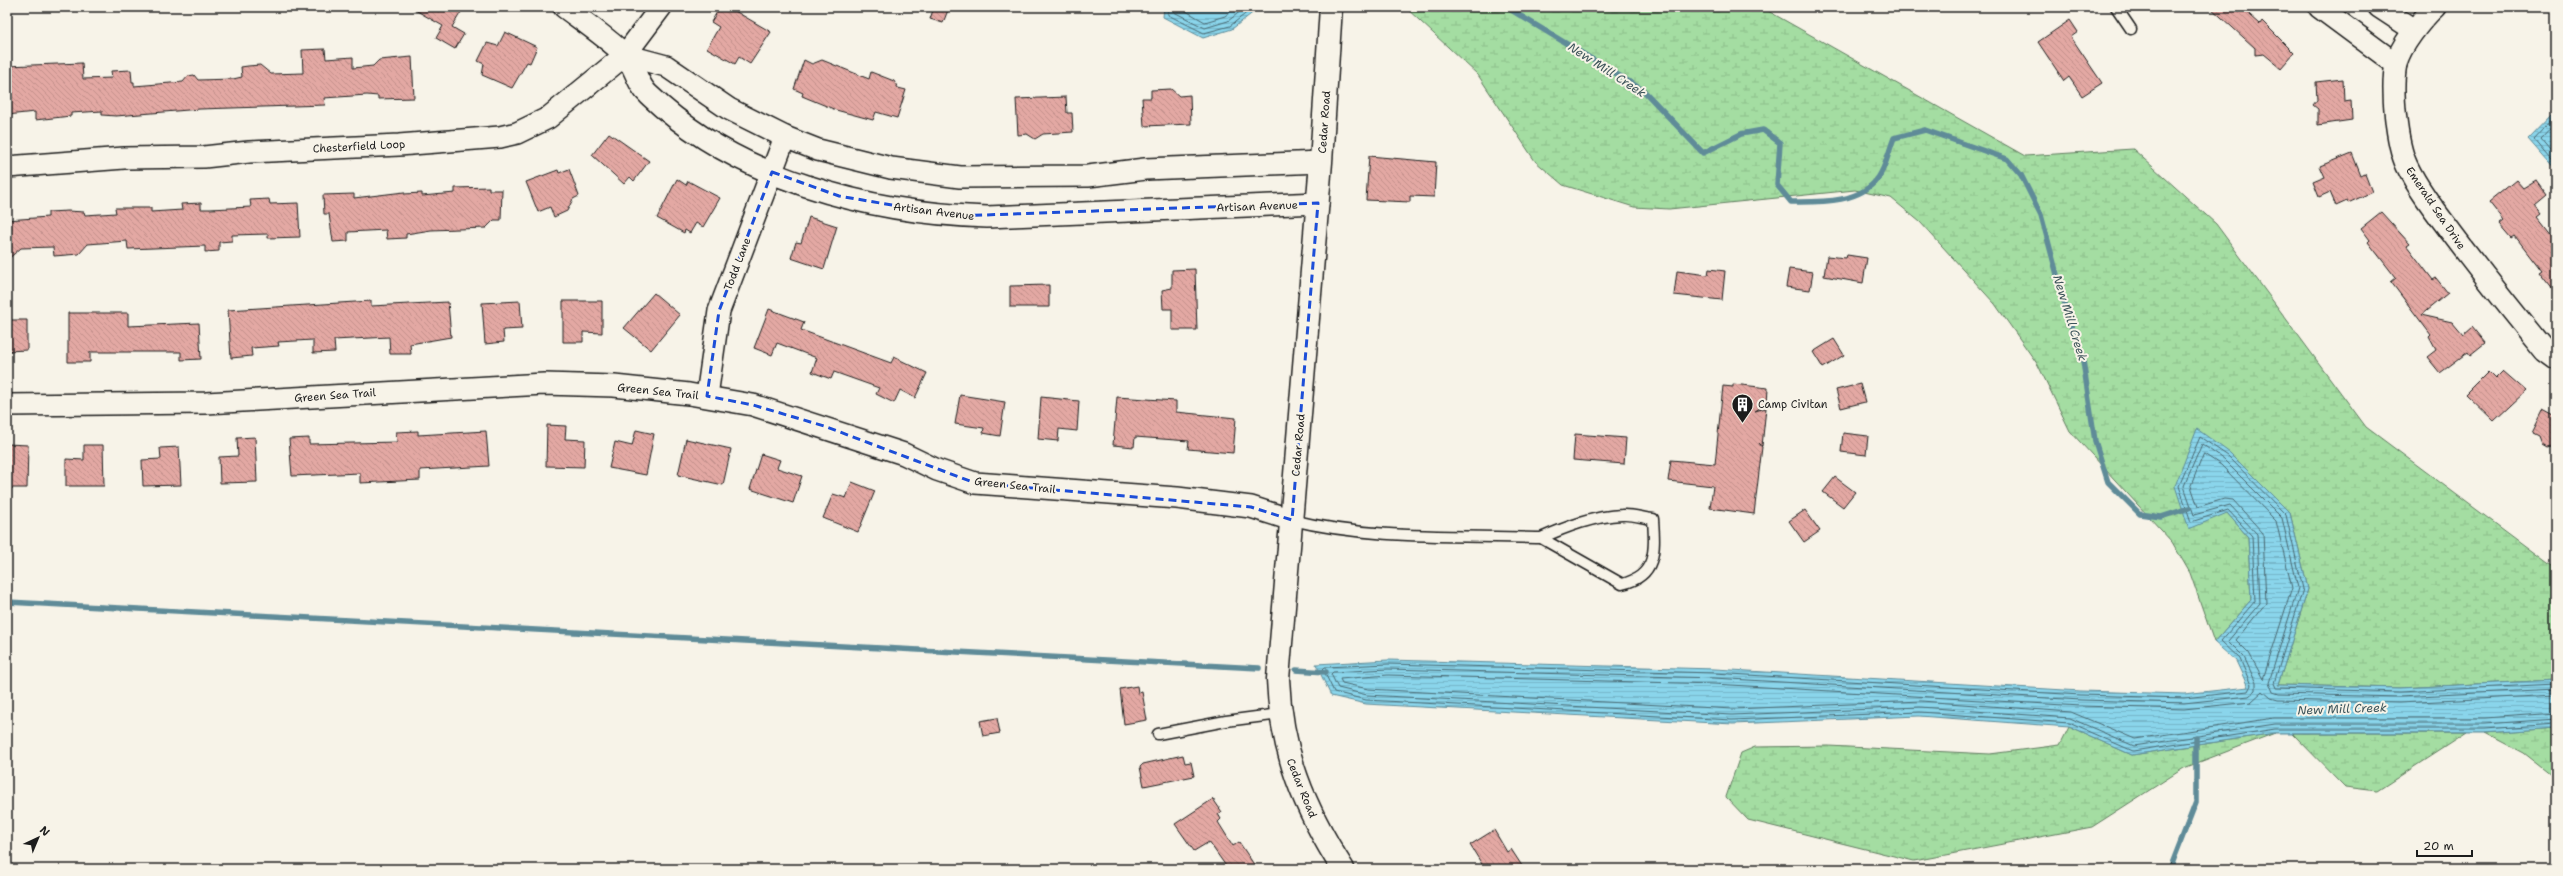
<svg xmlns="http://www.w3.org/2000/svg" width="2563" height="876" font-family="'Shantell Sans',sans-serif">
	<defs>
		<pattern id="wetland-marsh" width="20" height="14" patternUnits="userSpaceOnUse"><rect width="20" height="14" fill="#a4dda2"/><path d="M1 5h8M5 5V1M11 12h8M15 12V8" fill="none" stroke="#8dbd8b"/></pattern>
		<pattern id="water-rules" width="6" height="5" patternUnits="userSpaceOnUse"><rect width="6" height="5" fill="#8ad5eb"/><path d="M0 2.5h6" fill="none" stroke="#76b6c9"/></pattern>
		<pattern id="building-back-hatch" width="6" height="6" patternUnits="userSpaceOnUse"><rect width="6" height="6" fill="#e3a8a3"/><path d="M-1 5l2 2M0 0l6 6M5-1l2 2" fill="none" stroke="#c2908c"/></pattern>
	</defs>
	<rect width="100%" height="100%" fill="#f7f3e8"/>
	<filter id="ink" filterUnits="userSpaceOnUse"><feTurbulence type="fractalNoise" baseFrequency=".025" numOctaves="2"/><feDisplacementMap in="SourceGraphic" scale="8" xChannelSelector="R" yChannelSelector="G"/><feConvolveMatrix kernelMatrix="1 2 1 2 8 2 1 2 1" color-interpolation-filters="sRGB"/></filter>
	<g filter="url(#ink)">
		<g fill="url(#wetland-marsh)" stroke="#607c5f">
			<path d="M1405,7H1761L2025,156L2133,149L2216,224L2366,427L2556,569V680L2399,688L2278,685L2308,589L2290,513H2227L2248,537L2251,600L2214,642L2190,573L2172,542L2070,431L2038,365L1995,304L1920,222L1891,198L1855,190L1669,209L1634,207L1563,185L1535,161L1478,75Z"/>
			<path d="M2069,727L2132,755L2275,733L2184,768L2092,827L1914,861L1748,820L1726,797L1741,753L1755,747L1828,746L1990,754L2060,745Z"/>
			<path d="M2556,728V779L2523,753L2485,733Z"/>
			<path d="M2292,733H2466L2377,791L2345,787Z"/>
		</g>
		<g fill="url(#water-rules)" stroke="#5e8b98">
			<path d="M1164,7H1260L1232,29L1203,38L1163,17Z"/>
			<path d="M2556,110V171L2528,139Z"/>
			<path d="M2197,429L2230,453L2290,513L2308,589L2278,685L2399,688L2556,680V728L2485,733H2275L2132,755L2069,727L1919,716L1733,724L1366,704L1331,696L1316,664L1388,660L1715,669L2081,691L2184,694L2248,687L2236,661L2214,642L2251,600L2248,537L2227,513L2189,529L2175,486Z"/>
		</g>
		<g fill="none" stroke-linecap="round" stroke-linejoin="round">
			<g stroke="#48666f" stroke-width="1">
				<path d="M1168,7V15L1204,33L1230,26L1254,7"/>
				<path d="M1173,7L1174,12L1205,28L1228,21L1246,7"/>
				<path d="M1179,7L1205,22L1225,16L1236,7"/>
				<path d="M2556,115L2534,139L2556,165"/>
				<path d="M2556,123L2541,139L2556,157"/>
				<path d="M2204,454L2221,465L2276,521L2292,588L2263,679L2249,653L2236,640L2266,603L2263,533L2233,500L2224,499L2198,507L2191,486Z"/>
				<path d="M2556,684L2399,692L2276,688L2274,683L2303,589L2286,515L2228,456L2200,437L2179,486L2191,522L2228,510L2252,536L2255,601L2221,641L2240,659L2251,685L2248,691L2184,698L2081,695L1714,673L1388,664L1325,667L1323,669L1334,692L1366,700L1732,720L1920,712L2069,723L2133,751L2275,729H2485L2556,724"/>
				<path d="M2556,689L2399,697L2279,694L2273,692L2269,682L2298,588L2282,518L2224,460L2202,444L2184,486L2194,515L2230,505L2257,534L2260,603L2228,641L2244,657L2256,683V690L2249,696L2184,703L2081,700L1714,678L1388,669L1333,672L1331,674L1338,688L1367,695L1732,715L1920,707L2070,718L2134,746L2275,724H2485L2556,719"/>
				<path d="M2556,695L2399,703L2278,700L2271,698L2263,691L2251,702L2184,709L2080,706L1714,684L1388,675L1340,679L1342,683L1368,689L1733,709L1921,701L2071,712L2135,739L2274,718H2485L2556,713"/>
			</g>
			<g stroke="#5e8b98" stroke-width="5.5">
				<path d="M1506,7L1643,90L1703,153L1741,134L1763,130L1780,143L1777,185L1791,202C1819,202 1859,204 1878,178C1886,167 1889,150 1894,138L1925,130L2007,159L2021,175L2041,215L2070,323L2082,354L2095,441L2108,482L2140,514L2161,517L2189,508"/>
				<path d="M7,602L1259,668"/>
				<path d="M1296,670L1326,672"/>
				<path d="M2170,869L2196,802V738"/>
			</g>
		</g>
		<g fill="url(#building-back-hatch)" stroke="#1c1c1c">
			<path d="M410,7H464L452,27L464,34L455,49L436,38L443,26Z"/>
			<path d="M720,7H728L771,32L750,64L739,57L735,64L707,48L719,27L711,22Z"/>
			<path d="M934,7L948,10L943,23L930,19Z"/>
			<path d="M2210,7H2241L2260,24L2262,21L2294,53L2281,68L2264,54L2255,55V48Z"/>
			<path d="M2070,20L2078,32L2071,37L2102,83L2082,96L2069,77L2064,81L2038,42Z"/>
			<path d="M505,32L537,47L530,63L527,62L512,88L482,75L484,64L478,61L487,43L498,46Z"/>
			<path d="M325,49L326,59L353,57V68L373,66L379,60L412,57L414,98L378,99V96L367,95L324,98L325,105L200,109L116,116L102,115V111L71,113V116L35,120V112L7,115V66L82,63L83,79L112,78L111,71L131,70L132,82H134V86L183,82L188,76L194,75L198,80L233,79L242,77L241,67L248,66L260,65L271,74L303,73L302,50Z"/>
			<path d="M804,60L812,64L822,60L869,79L871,72L894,81L898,88L906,90L897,118L876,112L873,120L836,110L802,96L803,93L794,89Z"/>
			<path d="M2343,79L2344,101L2351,100L2352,120L2318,125V109L2313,105L2317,100L2316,82Z"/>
			<path d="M1171,89L1179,96L1190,95L1191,124L1144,126L1142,98H1151V90Z"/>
			<path d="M1066,97L1067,113H1072L1073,132L1043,134L1035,139L1027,134L1018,135L1016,99Z"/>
			<path d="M609,133L649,161L634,181L630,177L624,184L592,155Z"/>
			<path d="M2352,153L2361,176L2365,174L2372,192L2348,203L2347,201L2336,206L2330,192L2319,197L2313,182L2325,177L2320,166Z"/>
			<path d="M1369,156L1436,162L1434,197L1410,196V202L1366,200Z"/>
			<path d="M569,169L579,196L573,199L567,211L554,217L550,207L538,212L526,182L558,170L559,173Z"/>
			<path d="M677,179L686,185L688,181L720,198L703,227L696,223L690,233L685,230L684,233L657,218Z"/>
			<path d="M2516,180L2523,188L2536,180L2547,195L2535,205L2542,214L2538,217L2556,240V295L2539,273L2542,271L2515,236L2512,238L2500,224L2504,221L2489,202Z"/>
			<path d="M489,187V190H502L501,220H494L486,228L431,230L406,234V238L387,239L386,230L348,232V241L333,242L329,214H324L323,195L354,194V198L404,192V194L422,193V196L455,193V188Z"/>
			<path d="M269,199L270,204L298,203L300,237L268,238V234L232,235V241L219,242V251L205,252V246L128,249L127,241L88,244L79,254L54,256L53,247L21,248L7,260V220L48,217V212L68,211L84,212L85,215L116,213L115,208H151V212L182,210L181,204L201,203V209H210L251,207L250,200Z"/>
			<path d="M2381,212L2410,244L2407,246L2433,280L2436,278L2448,293L2421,315L2452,322L2463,335L2472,327L2485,343L2470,355L2468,352L2440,373L2427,357L2436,350L2429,337L2431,335L2391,282L2396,278L2368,242L2370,240L2361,228Z"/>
			<path d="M809,217L837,226L824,269L791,258L796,242L801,243Z"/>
			<path d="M1847,255L1867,258L1863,283L1824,276L1827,256L1846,258Z"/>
			<path d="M1195,269L1197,330H1172V309H1163L1162,290L1172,288V270Z"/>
			<path d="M1709,269L1725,271L1722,300L1674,295L1677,271L1708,275Z"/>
			<path d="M1789,269L1813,272L1810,290L1786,287Z"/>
			<path d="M1049,285V307H1010V286Z"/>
			<path d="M654,293L680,315L651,350L624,328Z"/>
			<path d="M371,301V306L448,302L451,337L410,344L411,354H390L389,337L334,340L335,352L313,353V340L278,342L279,346L251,348L252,356L231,358L228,310Z"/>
			<path d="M520,301L522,329L503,330L504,342L485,344L482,303Z"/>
			<path d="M563,301H602V333L583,332V342H563Z"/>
			<path d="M769,309L804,322L801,330L891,363L894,357L927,373L915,398L900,390L894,403L876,394L879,388L834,372L831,379L812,372L817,358L777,343L772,355L754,348Z"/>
			<path d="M68,313H128V326L199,323L201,359L181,360V352H90V362H68Z"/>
			<path d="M7,320H27V350L7,351Z"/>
			<path d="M1834,339L1844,355L1823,368L1813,352Z"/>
			<path d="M2503,371L2526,391L2494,421L2466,394L2488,372L2495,379Z"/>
			<path d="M1733,384L1768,388L1767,404L1755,411L1766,408L1762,446L1759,443L1762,447L1754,514L1710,508L1713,486L1668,481L1671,460L1715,464L1723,386L1733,387Z"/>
			<path d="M1860,384L1865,402L1841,408L1836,390Z"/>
			<path d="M960,395L1005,402L1000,436L983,433L984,428L955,424Z"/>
			<path d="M1041,397L1079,401L1077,431L1059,429L1058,441L1038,439Z"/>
			<path d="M1117,397L1176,401V412L1236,418L1233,453L1188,449L1189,441L1135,437L1134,447L1113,445Z"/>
			<path d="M2543,411L2556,418V446L2548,448L2543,445L2540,437L2532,433Z"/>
			<path d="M547,425L566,426L565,439L585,440L584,467L546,466Z"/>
			<path d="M636,430L654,434L646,475L609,468L615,442L632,446Z"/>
			<path d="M418,431V435L486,431L489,466L420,470V480L360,483V473L292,476L289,439L309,438V444L397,442L396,432Z"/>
			<path d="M1843,433L1868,436L1866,455L1841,452Z"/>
			<path d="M1575,434L1626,438L1624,464L1573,460Z"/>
			<path d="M255,437L257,482L220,483L219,457L238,456L237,438Z"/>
			<path d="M686,439L731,449L723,485L678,475Z"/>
			<path d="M7,444L28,445L27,488H7Z"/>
			<path d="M84,445H103L104,486H66V459L84,460Z"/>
			<path d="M179,447L181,485L143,486L142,460L161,459L160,448Z"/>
			<path d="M761,454L780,460L777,468L802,476L793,503L750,489Z"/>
			<path d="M1835,477L1855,492L1843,507L1823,492Z"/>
			<path d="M852,482L875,491L858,532L823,518L833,494L846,498Z"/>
			<path d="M1805,510L1820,531L1804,542L1789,521Z"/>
			<path d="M1137,686L1138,693L1142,692L1147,720L1124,724L1120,689Z"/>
			<path d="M997,718L1000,733L983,736L980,721Z"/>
			<path d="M1183,755L1185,763L1191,762L1194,776L1144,786L1140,767L1143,764Z"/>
			<path d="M1213,799L1222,812L1218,814L1221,819L1218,822L1233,846L1239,842L1257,869H1228L1209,842L1194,851L1175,824Z"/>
			<path d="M1494,830L1507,852L1511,849L1524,869H1485L1470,845Z"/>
		</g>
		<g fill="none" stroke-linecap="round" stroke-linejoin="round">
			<defs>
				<g id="service">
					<path d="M2116,7L2131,29"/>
					<path d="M1292,520C1372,540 1458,535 1541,538C1566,527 1594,516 1622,515C1632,514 1643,518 1653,519C1655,550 1657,576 1622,584L1541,538"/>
					<path d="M1158,734L1226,721L1280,714"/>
				</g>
				<g id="minor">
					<path d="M564,7C584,22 606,37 624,54C635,65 637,85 649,95C737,179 869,213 987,217L1318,203"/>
					<path d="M2319,7L2396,64"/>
					<path d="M2379,7L2414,30"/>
					<path d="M2435,7C2422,19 2400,46 2396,64C2391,89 2396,143 2407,166C2418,189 2435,211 2451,232C2481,272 2513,312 2545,351L2556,359"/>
					<path d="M625,55L666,66L729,109L785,137L818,150L891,168L960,177L1088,176L1145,169L1321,162"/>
					<path d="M7,167L124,158L204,157L249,152L399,145L500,137L517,133L548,118L625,55L661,7"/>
					<path d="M707,396L719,311L785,137"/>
					<path d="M7,405L206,403L544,384L614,386L689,394L753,405L904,454L937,470L975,483L1177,498L1251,507L1292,520"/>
				</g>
				<path id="tertiary" d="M1331,7L1321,162L1278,679C1281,752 1304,808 1343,869"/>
			</defs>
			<use href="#service" stroke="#1c1c1c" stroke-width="13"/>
			<use href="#minor" stroke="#1c1c1c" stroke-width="24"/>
			<use href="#tertiary" stroke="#1c1c1c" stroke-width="25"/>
			<use href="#service" stroke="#f7f3e8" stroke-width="10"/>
			<use href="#minor" stroke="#f7f3e8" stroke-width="21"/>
			<use href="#tertiary" stroke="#f7f3e8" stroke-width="22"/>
		</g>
	</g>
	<path fill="none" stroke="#1d4ed8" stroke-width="3" stroke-dasharray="8 5" stroke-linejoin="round" d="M772,172L839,196L956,216L1318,203L1292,520L1251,507L975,483L824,426L753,405L707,396L719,311Z"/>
	<defs>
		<symbol id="building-pin" viewBox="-11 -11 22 30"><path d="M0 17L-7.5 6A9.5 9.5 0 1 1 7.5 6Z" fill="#1c1c1c" stroke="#f7f3e8"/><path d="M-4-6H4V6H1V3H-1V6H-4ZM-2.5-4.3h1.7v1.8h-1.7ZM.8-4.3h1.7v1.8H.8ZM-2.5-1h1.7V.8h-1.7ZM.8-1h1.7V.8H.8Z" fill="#fff"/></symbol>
	</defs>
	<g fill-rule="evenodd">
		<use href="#building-pin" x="1730" y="392" width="25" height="34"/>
	</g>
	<g text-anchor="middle" stroke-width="4" stroke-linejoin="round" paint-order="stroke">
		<g font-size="11" fill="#1c1c1c" stroke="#f7f3e8">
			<text transform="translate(1324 122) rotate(-86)" y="4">Cedar Road</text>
			<text transform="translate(359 146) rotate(-3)" y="4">Chesterfield Loop</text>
			<text transform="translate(1257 206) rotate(-2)" y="4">Artisan Avenue</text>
			<text transform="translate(2436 208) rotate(56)" y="4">Emerald Sea Drive</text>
			<text transform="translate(934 211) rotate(7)" y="4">Artisan Avenue</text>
			<text transform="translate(737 264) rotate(-69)" y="4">Todd Lane</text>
			<text transform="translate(658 391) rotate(6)" y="4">Green Sea Trail</text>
			<text transform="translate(335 395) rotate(-4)" y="4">Green Sea Trail</text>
			<text transform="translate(1298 445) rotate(-85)" y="4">Cedar Road</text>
			<text transform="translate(1015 485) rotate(6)" y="4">Green Sea Trail</text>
			<text transform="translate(1302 788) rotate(68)" y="4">Cedar Road</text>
		</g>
		<g font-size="11" fill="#1c1c1c" stroke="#f7f3e8" text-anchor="start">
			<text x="1758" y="408">Camp Civitan</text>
		</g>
		<g font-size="12" font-style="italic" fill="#3d545a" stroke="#f7f3e8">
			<text transform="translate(1607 70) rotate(33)" y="4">New Mill Creek</text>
			<text transform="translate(2070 318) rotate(73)" y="4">New Mill Creek</text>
			<text transform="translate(2342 709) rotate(-2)" y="4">New Mill Creek</text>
		</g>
	</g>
	<rect width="2563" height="876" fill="none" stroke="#f7f3e8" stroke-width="24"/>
	<rect x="12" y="12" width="2539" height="852" fill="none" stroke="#1c1c1c" stroke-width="1.5" filter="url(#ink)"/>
	<g transform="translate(38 838) rotate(44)" stroke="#f7f3e8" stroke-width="3" paint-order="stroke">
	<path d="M0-3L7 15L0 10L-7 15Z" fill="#1c1c1c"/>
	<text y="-6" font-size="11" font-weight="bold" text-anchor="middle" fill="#1c1c1c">N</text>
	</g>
	<path d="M2417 850v6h55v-6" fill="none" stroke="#1c1c1c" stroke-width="2"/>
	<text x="2423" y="850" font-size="12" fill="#1c1c1c" stroke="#f7f3e8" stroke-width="3" paint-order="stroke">20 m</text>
</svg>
